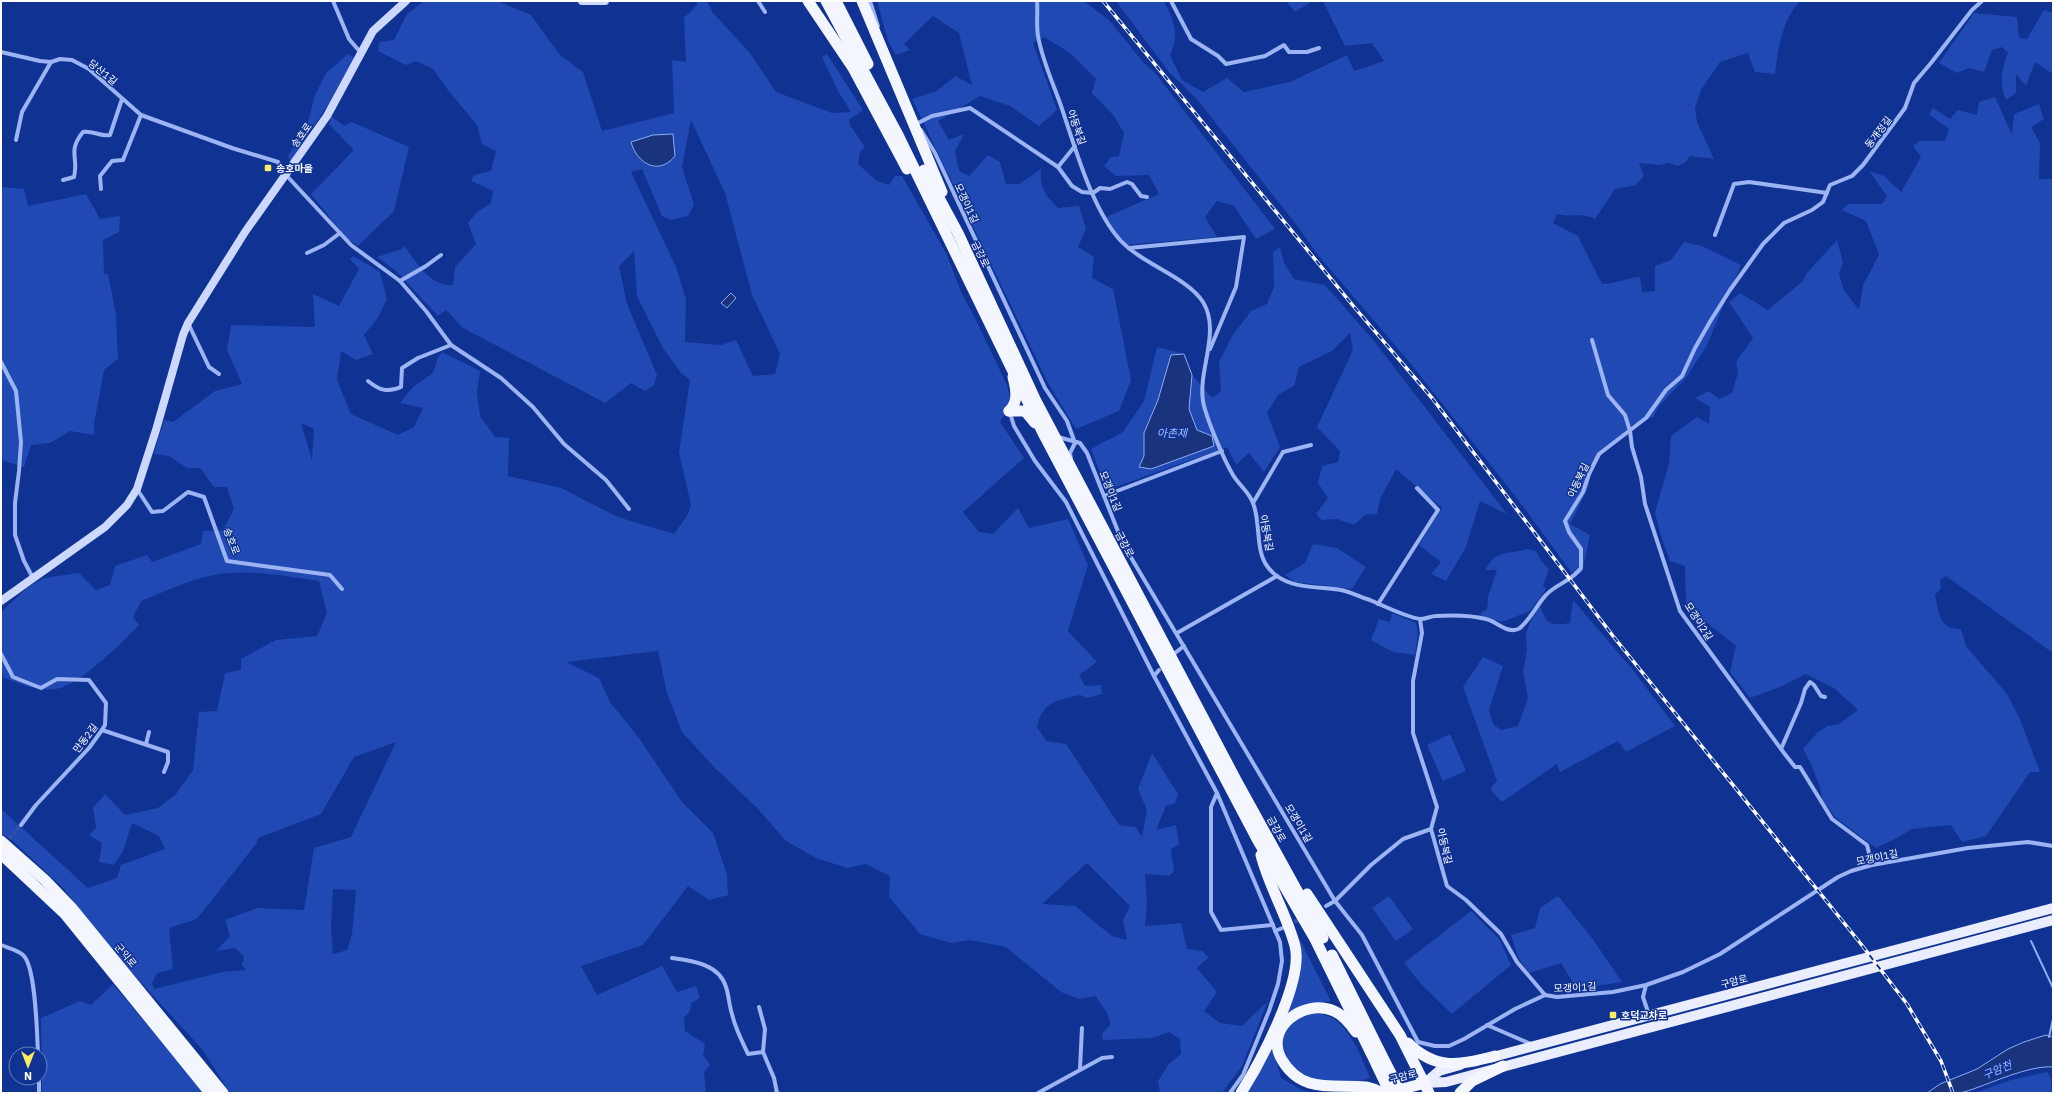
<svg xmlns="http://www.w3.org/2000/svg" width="2054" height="1094" font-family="'IBM Plex Sans','Noto Sans KR',sans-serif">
	<rect width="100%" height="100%" fill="#0f3293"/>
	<g fill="#2149b3" fill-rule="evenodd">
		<path d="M424,1H502V3L531,15L560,55L583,72L602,131L674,113L672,60L686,62L684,18L697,5L696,1H707L713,13L750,53L776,92L832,113L851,112L838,91L822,57L827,54L863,110L849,120L850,125L865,147L860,152L858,164L877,181L889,185L895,176H902L946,253L962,294L974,316L1007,385L1011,402L1000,422L1024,458L963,512L979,532L993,534L1018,508L1029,528L1068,519L1088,565L1068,631L1097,662L1079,675L1085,686L1101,685L1102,694L1087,698L1080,695C1057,700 1042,702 1037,727L1046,741L1066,744L1119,825L1136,827L1142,837L1147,810L1138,789L1152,753L1178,794L1175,803L1166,806L1156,830L1176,825L1179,844L1171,849L1174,871L1169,876L1145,874L1147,902L1145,926L1181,923L1187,949L1202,951L1209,957L1197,968L1217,992L1204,1011L1220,1023L1242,1026L1268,1001L1242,1066L1222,1093H1160L1158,1081L1169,1064L1181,1054L1180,1039L1169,1032L1152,1038L1103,1040L1102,1034L1110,1025C1110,1013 1101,1006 1096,996L1079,999L1061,992L1006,947L970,940L951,943L920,934L889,897L890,876L866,864L847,868L816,858L786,841L758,809L713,766L682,732L667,693L658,651L566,662L599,678L610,702L639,738L682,802L713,833L727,874L728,895L709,900L688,886L643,945L581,966L597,995L662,966L677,992L696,986L700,998L691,1003L690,1011L684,1018L685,1031L705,1044L703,1055L710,1065L704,1072L706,1093H230L202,1049L110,949L64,889L13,841L1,833V809L88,888L117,878L121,865L165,849L159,836L132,823L123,851L114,865L99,862L102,843L89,835L96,828L93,808L105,794L125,815L158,808L176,794L193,770L199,712L217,711L225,673L241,670V659L276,640L317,636L327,613L319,581C282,576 242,567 205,577C184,582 162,593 141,601L133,617L139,625C123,642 82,682 60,688C42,693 19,684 3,677L1,668V612L27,588L44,578L79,573L96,590L110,585L115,566L147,555L152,562L201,544L203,531L223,530L234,509L227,487H214L200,468H187L169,456L154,454L164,420L173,422L215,391L242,384L227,350L231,325L315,327L313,294L339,306L359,269L350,259L353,256L380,272L387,299L377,319L364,335L373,354L356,360L341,351L337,380L351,414L398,435L414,427L423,408L400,403L413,387L433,373L438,358L442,352L480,371L477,392L480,416L495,437L509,438L508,476L561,488L618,517L674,534L687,516L691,505L679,452L690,380L681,373L663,348L637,296L634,251L619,266L627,304L657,375L654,385L645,391L631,383L605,403L463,328L446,310L438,316L396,271L377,257L402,249L404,246C416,261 430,287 453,285L455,267L476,244L468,223L476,213L491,203L493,191L471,181L474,175L491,171L496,151L482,144L477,125L448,90L433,69L416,61L406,65L378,51L379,42L394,40L407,14ZM691,120L725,193L752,295L780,354L775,374L753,376L736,340L721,345L685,342L686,299L676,267L631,172L642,169L662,216L670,220L688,216L694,205L682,167ZM301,423L314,429L312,460ZM396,742L351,837L314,848L304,910L257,908L225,920L230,936L216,951L235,948L244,956L242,965L246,970L222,972L154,989L152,983L157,973L173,969L169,928L197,919L256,844L258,838L321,814L354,757ZM1087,863L1130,906L1123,920L1127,940L1112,936L1075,906L1042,904ZM333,889L356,890L352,934L347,950L333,954L331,927Z"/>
		<path d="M877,1H1084L1109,20L1143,62L1156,74L1275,229L1256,239L1234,206L1217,201L1205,217L1217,237L1125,245L1106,217L1159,194L1149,175L1116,176L1104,166L1111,157L1119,156L1124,133L1114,116L1092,93L1096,79L1070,53L1044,37L1033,43L1057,110L1039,126L1010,106L980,96L938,121L949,140L964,134L955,151L959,171L969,176L988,155L1000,162L1006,184H1019L1041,169C1040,189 1044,193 1058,208L1079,206L1086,229L1078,247L1094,257L1092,278L1113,289L1131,380L1119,411L1076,429L1048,383L912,99L937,91L955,76L972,85L959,33L933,16L904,44L910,50L896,55L888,41Z"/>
		<path d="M1116,1H1164C1174,21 1180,33 1170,55L1182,80L1203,92L1227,78L1244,92L1290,82L1347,55L1354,71L1384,61L1372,43L1345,46L1323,1H1800C1782,20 1778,49 1775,74L1755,72L1748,53L1720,62L1701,90L1695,108L1697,122L1714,159L1690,156L1686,162L1678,166L1669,163L1659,165L1639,163L1644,176L1636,185L1615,189L1595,219C1580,212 1572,218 1557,214L1553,223L1578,236L1602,284C1615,284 1626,278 1640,277L1642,292L1655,291V266L1671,260L1684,242L1702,246L1741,265L1706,347L1685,379L1659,406L1653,417L1632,425L1590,467L1589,486L1570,524L1590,535L1582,573L1571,572L1522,505L1411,364L1317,254L1299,228L1196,98L1169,72Z"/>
		<path d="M1286,1H1312L1295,12Z"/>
		<path d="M2044,10L2053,13V74L2035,62L2026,86L2016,74V93L2006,100C1999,83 2001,70 2008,53L2002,47L1992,50L1984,72L1969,68L1957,73L1939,63L1974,13L2017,17L2019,38L2027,39Z"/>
		<path d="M348,54L354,57L329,103L290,161L288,156L307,126L315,95L326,73Z"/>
		<path d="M1995,97L2012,135L2014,114L2039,104L2044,119L2031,127L2040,143L2039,179H2053V653L1946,576L1940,580L1941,588L1935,595C1939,613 1939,629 1961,629L1966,646L2007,694L2019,717L2040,772H2030L1986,836L1962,842L1951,825L1911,829L1901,836L1876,848L1836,818L1822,799L1820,787L1811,764L1803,749L1817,733L1827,726L1839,724L1858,710L1834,688L1806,674L1780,687L1750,698L1730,672L1736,646L1686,606L1685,566L1670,561L1661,536L1655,513L1669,463L1671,436L1697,417L1709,424L1710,407L1695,398L1709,391L1719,399L1732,393L1738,373L1736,362L1753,338L1729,302L1740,293L1768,310L1803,281L1806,274L1837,240L1843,262L1839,274L1844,290L1859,310L1863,285L1879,255L1866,221L1842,210L1848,204H1882L1887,196L1869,171L1884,176L1901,192L1921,157L1913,146L1920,141H1945L1949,129L1929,114L1933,108L1950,119L1958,110L1977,115L1979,102Z"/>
		<path d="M331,116L344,126L352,122L409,147L394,211L358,246L347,239L311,194L354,150L329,124Z"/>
		<path d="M1,187L24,189L28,206L86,194L100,219L120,216L119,232L103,240L104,274H108L116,315L118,359L104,370L94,424V435L70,431L50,443L31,445L24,467L1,460Z"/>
		<path d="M1280,247L1284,263L1294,279L1325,285L1374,341L1507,514L1480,501L1466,547L1446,581L1431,574L1441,562L1419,545L1442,508L1396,469L1380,499L1377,514L1365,515L1354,525L1337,519L1322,520L1316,514L1328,498L1318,483L1322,466L1338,462L1340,451L1317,427L1353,350L1350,333L1332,351L1299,367L1294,386L1278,395L1267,413L1280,447L1264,472L1249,453L1236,465L1227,447L1107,490L1091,449L1123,432L1144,401L1157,347L1184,354L1192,375L1212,398L1221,391L1219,362L1232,336L1251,311L1267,304L1274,287L1273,252Z"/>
		<path d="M1313,544L1337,548L1366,567L1352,589L1295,582L1285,575L1305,563Z"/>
		<path d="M1527,549L1536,551L1542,562L1549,569L1543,586L1546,589L1530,611L1502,622L1481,616V613L1487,609L1488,597L1497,570H1485C1497,549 1508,555 1527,549Z"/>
		<path d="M1573,600L1633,670L1675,726L1626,752L1618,741L1560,772L1557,764L1502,802L1490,789L1497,781L1463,687L1483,657L1503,666L1489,710L1493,724L1501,730L1518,726L1528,698L1523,671L1527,651L1526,633L1532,618L1540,606C1547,625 1551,626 1570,623Z"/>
		<path d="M1392,613L1416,623L1418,634L1415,655L1393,652L1371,640L1379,619L1390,622Z"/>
		<path d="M1450,734L1466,771L1443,781L1427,745Z"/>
		<path d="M1389,896L1413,929L1396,941L1372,908Z"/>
		<path d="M1558,896L1592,938L1622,982L1577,989L1561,963L1529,973L1518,957L1511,935L1535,928L1540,908Z"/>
		<path d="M1471,911L1500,940L1511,965L1452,1014L1421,984L1404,963Z"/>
		<path d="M1299,938L1331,1001L1313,1004L1283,1019L1300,958Z"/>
		<path d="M113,984L204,1093H42L41,1018L80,1001L91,1005Z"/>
		<path d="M1313,1012C1320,1014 1329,1015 1334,1019C1352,1032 1362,1058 1370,1078L1351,1084L1314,1083L1291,1067L1281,1042L1283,1031L1295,1018Z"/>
		<path d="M1272,1045L1281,1078L1300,1089L1312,1093H1247Z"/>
		<path d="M2047,1072L2051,1078V1093H1974L2011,1080Z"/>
	</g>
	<g fill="#19337d" stroke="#8dacf7">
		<path d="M673,134L675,156C659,176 637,164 631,142L653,135Z"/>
		<path d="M731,293L736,298L727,308L721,303Z"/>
		<path d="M1184,354L1192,375L1189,409L1197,430L1212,436L1214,446L1151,469L1139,467L1144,456V433L1158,400L1171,355Z"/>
		<path d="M2046,1035L2053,1037V1067C2028,1065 1988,1085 1964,1092C1954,1094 1938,1093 1927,1093L1940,1084L1977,1069L2008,1049L2024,1042Z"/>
	</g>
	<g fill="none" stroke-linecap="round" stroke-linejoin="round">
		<g stroke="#8dacf7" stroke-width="2">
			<path d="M2031,941L2053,988"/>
			<path d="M2049,1037L2053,1019"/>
		</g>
		<g stroke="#3351a3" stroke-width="4" stroke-dasharray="4 2" stroke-linecap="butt">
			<path d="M5,843L21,825"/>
			<path d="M1289,925L1302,918"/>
		</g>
		<g stroke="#9cb4f4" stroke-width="4">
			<path d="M333,1L349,39L361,53"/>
			<path d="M758,1L765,12"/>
			<path d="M870,1L878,26"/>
			<path d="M1037,1C1038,13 1036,24 1038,36C1042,59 1052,81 1060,103C1074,143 1091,208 1120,240C1142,264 1187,277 1203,302C1221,331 1198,370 1203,401C1206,418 1224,460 1233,475C1239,485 1249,492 1253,503C1261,523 1255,549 1267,566C1284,590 1316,586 1341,590C1351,592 1360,597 1370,600C1381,605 1411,619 1421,619C1426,619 1431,616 1436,616C1452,615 1470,615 1486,619C1496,621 1507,634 1518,629C1526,626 1538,603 1546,595C1556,584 1572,581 1581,568V549L1569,532L1565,521L1583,492L1589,474L1599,454L1646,418L1666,390L1682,376L1695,348L1711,320L1730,290L1763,244L1784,223L1812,210L1823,202L1830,185L1852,176L1863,165L1905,108L1914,83L1931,63L1972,10L1982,1"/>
			<path d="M1171,1L1191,39L1218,56L1226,64L1265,56L1284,45L1289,52H1307L1319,48"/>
			<path d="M1,52L40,61L51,62L60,59L72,60L89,69L141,115L232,148L278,162L286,175L351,245L400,281L426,311L451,345L501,378L533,407L564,444L606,480L629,509"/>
			<path d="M918,123L932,116L970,108L1058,167L1072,186L1082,192L1093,193L1100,188L1110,189L1127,182L1132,184L1141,196L1147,197"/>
			<path d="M921,130L935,153L1045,388L1067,421L1075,443"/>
			<path d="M16,140L22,112L51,62"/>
			<path d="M1058,167L1075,146"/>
			<path d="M63,180L74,177C79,157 67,152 83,132C92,130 101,137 110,135L122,99"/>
			<path d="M101,189L100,176L112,161L123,160L141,115"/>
			<path d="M1715,235L1734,184L1749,182L1827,193"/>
			<path d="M1129,248L1244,237L1236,287L1210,349"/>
			<path d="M307,253L324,245L340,233"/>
			<path d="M400,281L426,266L441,255"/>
			<path d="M188,323L209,367L219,374"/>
			<path d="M1592,340L1608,395L1625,415L1630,431L1632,447L1641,477L1645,504L1680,611L1784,753L1795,767H1800L1832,819L1867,845L1872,865"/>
			<path d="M1,362L16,391L21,442L19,471L15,503V535L24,561L33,578"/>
			<path d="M368,381C379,390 387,393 401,387L402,368L418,358L451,345"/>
			<path d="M1010,413L1014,426L1035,461L1066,502L1154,676L1217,793L1280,942L1282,961L1278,984L1269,1011L1243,1075L1230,1093"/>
			<path d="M1058,437L1080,443L1087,453L1123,544L1335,901L1362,935L1418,1042L1435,1046H1449L1464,1039L1515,1009L1545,995L1557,997L1613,992L1646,985L1683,972L1720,954L1838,877L1851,871L1872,865L1968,848L2028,842L2053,846"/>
			<path d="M1071,459L1070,453L1075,443"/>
			<path d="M137,489L152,512L163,511L188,492L204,497L227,561L330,575L342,589"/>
			<path d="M1104,496L1222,451"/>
			<path d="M1253,503L1283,452L1311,445"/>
			<path d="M1378,604L1438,510L1417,488"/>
			<path d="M1420,619L1422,633L1413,681V733L1437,807L1431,829L1447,886L1466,900L1501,934L1517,962L1545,995"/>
			<path d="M1177,633L1277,576"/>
			<path d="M1175,653L1184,646"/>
			<path d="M1,654L13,677L41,688L57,679L89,680L106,703L105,725L102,730L89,748L36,805L21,825"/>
			<path d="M1154,676L1159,670"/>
			<path d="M102,730L168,752V762L164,772"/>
			<path d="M146,744L149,732"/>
			<path d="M1781,749L1801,703L1805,689L1810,682L1814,685L1821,696L1825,697"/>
			<path d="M1217,793L1211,807V912L1221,930L1273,925"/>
			<path d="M1326,906L1335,901L1371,865L1403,839L1431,829"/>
			<path d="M1275,931L1285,927"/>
			<path d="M1,945C8,948 18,950 23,955C36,966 37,1035 38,1054"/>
			<path d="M672,958C693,961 719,964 726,987C729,996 729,1005 732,1014C735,1028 742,1041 748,1054L763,1052"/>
			<path d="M1646,985L1643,997L1649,1015"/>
			<path d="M759,1007L765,1029L763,1052L774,1078L777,1093"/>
			<path d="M1487,1025L1531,1044"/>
			<path d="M1080,1068L1082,1028"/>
			<path d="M39,1078V1093"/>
			<path d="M1038,1093L1102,1058L1112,1057"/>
		</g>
		<g stroke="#ccd8fd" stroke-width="8">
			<path d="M582,1H605"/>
			<path d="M1,601L105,527L127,505L137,489L156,430L183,335L188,323L245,232L327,116L373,31L406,1"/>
		</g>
		<g stroke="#e9edff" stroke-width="10">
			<path d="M1489,1058L2053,908"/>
			<path d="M1425,1083L1439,1071L1460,1065"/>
			<path d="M1425,1083L1446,1082L2053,920"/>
		</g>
		<g stroke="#f4f6ff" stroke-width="11">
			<path d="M808,1L853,68L907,169"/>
			<path d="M826,1L897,133L1044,435L1257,839L1315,939L1371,1053"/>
			<path d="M836,1L868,64"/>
			<path d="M862,1L942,192"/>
			<path d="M924,170L958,233L1036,401L1236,780L1323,938"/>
			<path d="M1009,411C1019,402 1016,389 1013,377"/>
			<path d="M1009,411H1025L1035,423"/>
			<path d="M1,841L45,880L71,907L223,1093"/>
			<path d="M1,854L65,914L210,1093"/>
			<path d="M1307,894L1400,1035L1429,1093"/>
			<path d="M1332,955L1379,1050"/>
			<path d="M1356,1032C1351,1025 1343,1015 1334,1011C1304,998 1263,1028 1282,1060C1302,1094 1333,1084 1366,1087C1372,1088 1378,1091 1384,1093"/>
			<path d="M1408,1043C1436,1071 1460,1065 1495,1056"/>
			<path d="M1391,1092L1425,1083"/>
			<path d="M1241,1093C1260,1063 1304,981 1295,946C1287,915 1269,887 1261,855"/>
			<path d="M1460,1093L1472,1081L1503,1066"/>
		</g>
		<defs>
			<path id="rail" d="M1103,1L1355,308L1432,398L1613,636L1861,944L1907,1004L1941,1061L1953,1093"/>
		</defs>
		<use href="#rail" stroke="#fff" stroke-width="3.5"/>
		<use href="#rail" stroke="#0f3293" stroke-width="2" stroke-dasharray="6" stroke-linecap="butt"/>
		<g stroke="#f4f6ff" stroke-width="11">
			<path d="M1379,1050L1401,1093"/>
			<path d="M1371,1053L1390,1093"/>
		</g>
	</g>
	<g fill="#ffed5f" stroke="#0f3293" stroke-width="1.5">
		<rect x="264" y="164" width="8" height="8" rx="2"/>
		<rect x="1609" y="1011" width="8" height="8" rx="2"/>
	</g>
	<g text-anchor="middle" stroke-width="3" stroke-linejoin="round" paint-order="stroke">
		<g font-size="10" fill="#fff" stroke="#0f3293">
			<text transform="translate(103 72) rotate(39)" y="4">당산1길</text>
			<text transform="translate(1077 127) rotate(71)" y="4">아동북길</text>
			<text transform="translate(1878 132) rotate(-53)" y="4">동개정길</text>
			<text transform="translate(301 135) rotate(-55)" y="4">송호로</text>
			<text transform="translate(967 203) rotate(65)" y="4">모갱이1길</text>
			<text transform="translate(981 254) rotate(64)" y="4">금강로</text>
			<text transform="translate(1578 480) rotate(-65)" y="4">아동북길</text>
			<text transform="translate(1111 491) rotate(68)" y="4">모갱이1길</text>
			<text transform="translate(1267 533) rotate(80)" y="4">아동북길</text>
			<text transform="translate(232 541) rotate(69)" y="4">송호로</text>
			<text transform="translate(1125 544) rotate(62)" y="4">금강로</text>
			<text transform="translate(1699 621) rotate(57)" y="4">모갱이2길</text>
			<text transform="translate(85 738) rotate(-53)" y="4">만동2길</text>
			<text transform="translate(1299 823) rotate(59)" y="4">모갱이1길</text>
			<text transform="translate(1277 829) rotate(61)" y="4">금강로</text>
			<text transform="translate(1445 846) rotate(77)" y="4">아동북길</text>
			<text transform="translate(1877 857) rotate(-12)" y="4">모갱이1길</text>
			<text transform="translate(126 955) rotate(50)" y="4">군익로</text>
			<text transform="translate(1734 981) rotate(-15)" y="4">구암로</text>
			<text transform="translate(1575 987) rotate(-3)" y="4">모갱이1길</text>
			<text transform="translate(1403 1076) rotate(-14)" y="4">구암로</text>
		</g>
		<g font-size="10" font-weight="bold" fill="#fff" stroke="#0f3293" text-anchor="start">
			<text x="276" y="172">송호마을</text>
			<text x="1621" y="1019">호덕교차로</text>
		</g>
		<g font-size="11" font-style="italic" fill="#a8bffb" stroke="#0f3293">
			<text x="1172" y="437">아촌제</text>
			<text transform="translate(1997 1070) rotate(-22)" y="4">구암천</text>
		</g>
	</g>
	<rect width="2054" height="1094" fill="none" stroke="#ffffff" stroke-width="4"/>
	<g transform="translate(28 1066) rotate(180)"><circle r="19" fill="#0f3293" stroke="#6f84be"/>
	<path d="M0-3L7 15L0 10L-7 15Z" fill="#ffed5f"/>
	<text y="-6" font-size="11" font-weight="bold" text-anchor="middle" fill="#ffffff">N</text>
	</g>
</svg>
